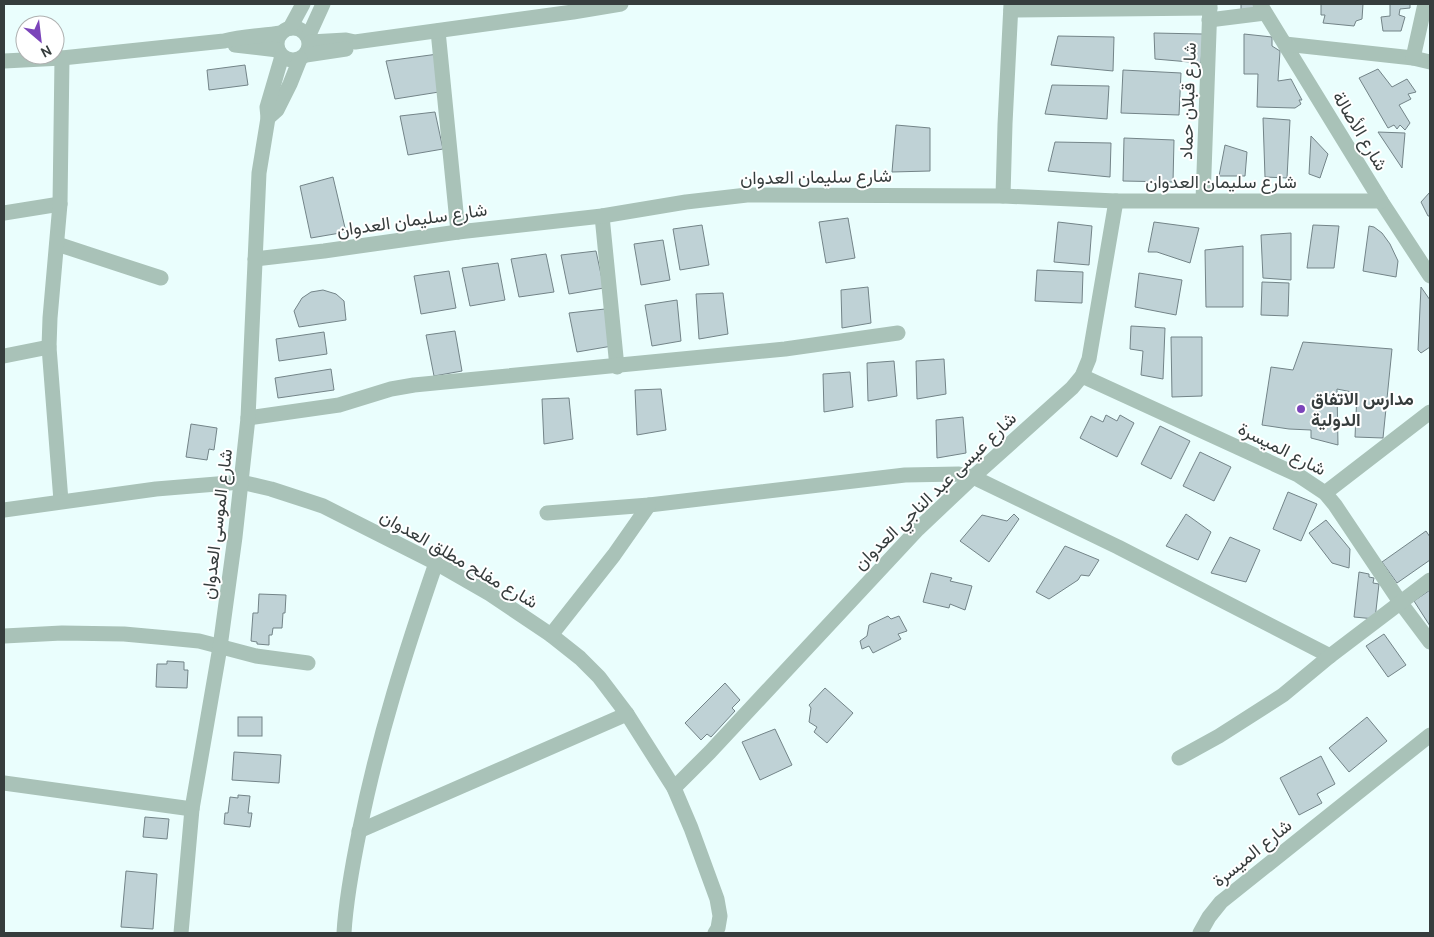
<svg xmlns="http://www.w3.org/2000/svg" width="1434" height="937" font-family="Cabin,Vazirmatn,sans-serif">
	<rect width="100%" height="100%" fill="#eafefd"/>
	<g fill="#bfd2d6" stroke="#738488">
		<path d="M1241,4H1253L1258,10L1241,11Z"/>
		<path d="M1321,4H1363L1362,19L1356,21L1354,26L1323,23L1325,15H1321Z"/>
		<path d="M1390,4H1410V8L1400,9L1399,15L1405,17L1401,31H1383L1381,17L1390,16Z"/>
		<path d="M1154,33L1203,34L1201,63L1155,59Z"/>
		<path d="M1244,34L1272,37V46L1280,51L1278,81L1291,79L1302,100H1299L1301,104L1295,108L1257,107L1258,74H1244Z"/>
		<path d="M1058,36L1114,37L1113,71L1051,65Z"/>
		<path d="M438,54L439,92L395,99L386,61Z"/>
		<path d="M245,65L248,85L209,90L207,70Z"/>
		<path d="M1378,69L1392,87L1407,79L1416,92L1408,94L1411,99L1399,105L1410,123L1405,130L1400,125L1397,129L1394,125L1388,128L1359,78Z"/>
		<path d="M1123,70L1181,73L1179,115L1121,113Z"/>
		<path d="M1052,85L1109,86L1107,119L1045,114Z"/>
		<path d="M435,112L443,149L408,155L400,116Z"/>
		<path d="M1263,118L1290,120L1287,178L1265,177Z"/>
		<path d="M896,125L930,128V171L892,172Z"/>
		<path d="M1378,132L1405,133L1402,168Z"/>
		<path d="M1311,136L1328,154L1320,178L1309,174Z"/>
		<path d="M1124,138L1174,140L1173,182L1123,181Z"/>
		<path d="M1055,142L1111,143L1110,177L1048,171Z"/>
		<path d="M1225,145L1247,152L1245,176H1219Z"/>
		<path d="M333,177L346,232L311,238L300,186Z"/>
		<path d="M1430,190V216H1428L1421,202L1430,192Z"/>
		<path d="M848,218L855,258L826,263L819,222Z"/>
		<path d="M1058,222L1092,226L1089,265L1054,262Z"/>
		<path d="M1154,222L1199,228L1190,263L1157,252H1148Z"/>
		<path d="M702,225L709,265L680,270L673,229Z"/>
		<path d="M1313,225L1339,226L1334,268H1307Z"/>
		<path d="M1369,226L1374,227L1382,233L1390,244L1398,261L1396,277L1363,271Z"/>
		<path d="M1291,233V280L1263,278L1261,235Z"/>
		<path d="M663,240L670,280L641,285L634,244Z"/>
		<path d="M1243,246V307H1206L1205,250Z"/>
		<path d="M596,251L604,288L569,294L561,255Z"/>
		<path d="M546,254L554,292L519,297L511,259Z"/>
		<path d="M498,263L505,300L470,306L462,268Z"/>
		<path d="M1037,270L1083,272L1082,303L1035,301Z"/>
		<path d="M449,271L456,308L421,314L414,276Z"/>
		<path d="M1139,273L1182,280L1176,315L1135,307Z"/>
		<path d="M1262,282L1289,283L1288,316L1261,315Z"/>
		<path d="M868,287L871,323L842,328L841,290Z"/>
		<path d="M1421,287L1430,300V347L1421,353L1418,350Z"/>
		<path d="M323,290L336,294L344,301L346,320L299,327L294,311L302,298L311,292Z"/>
		<path d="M723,293L728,334L699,339L696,294Z"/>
		<path d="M677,300L681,341L652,346L645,305Z"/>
		<path d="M605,309L612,346L577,352L569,313Z"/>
		<path d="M1131,326L1165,328L1163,379L1141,375L1143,351L1130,349Z"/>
		<path d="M455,331L462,371L434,376L426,335Z"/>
		<path d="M324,332L327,354L279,361L276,339Z"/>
		<path d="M1171,337H1202V396L1172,397Z"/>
		<path d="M1303,342L1392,349L1383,438L1355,437L1357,393L1337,389L1338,445L1311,438V430L1289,429L1262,425L1271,367L1293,370Z"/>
		<path d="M944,359L946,394L917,399L916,361Z"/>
		<path d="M894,361L897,396L868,401L867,363Z"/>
		<path d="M331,369L334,390L278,398L275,378Z"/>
		<path d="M850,372L853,407L824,412L823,374Z"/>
		<path d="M661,389L666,430L637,435L635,390Z"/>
		<path d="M569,398L573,439L544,444L542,399Z"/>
		<path d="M1106,415L1117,421L1120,415L1134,423L1117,457L1080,438L1091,416L1103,422Z"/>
		<path d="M963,417L966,453L937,458L936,420Z"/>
		<path d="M191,424L217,428L214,450L209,449L207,460L186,457Z"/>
		<path d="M1160,426L1190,441L1171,479L1141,464Z"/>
		<path d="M1200,452L1231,467L1214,501L1183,486Z"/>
		<path d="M1288,492L1317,504L1301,541L1273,529Z"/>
		<path d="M1014,514L1019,519L989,562L960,541L982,515L1007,521Z"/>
		<path d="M1186,514L1211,532L1198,560L1166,546Z"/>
		<path d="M1326,520L1350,549L1349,568L1332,563L1309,533Z"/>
		<path d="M1426,531L1430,537V560L1397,583L1382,562Z"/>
		<path d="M1230,537L1260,550L1246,582L1211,573Z"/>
		<path d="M1065,546L1099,560L1089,576L1081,575L1078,580L1049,599L1036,592Z"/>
		<path d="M1359,572L1369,574V577L1374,578L1373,583L1379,584L1375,619L1354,617Z"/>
		<path d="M931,573L952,578L950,581L972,586L965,610L950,604L949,608L923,602Z"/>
		<path d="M1430,590V626L1414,601Z"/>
		<path d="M259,594L286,595L285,613H283L282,628H273L272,635H269V645L257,644V642L251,641L253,613H258Z"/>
		<path d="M888,616L891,619L899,616L907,631L898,634L901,639L873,653L869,646L862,649L860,641L867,636L869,625Z"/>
		<path d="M1384,634L1406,665L1388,677L1366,646Z"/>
		<path d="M167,661L184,662V670H188L187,688L156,687L157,664H167Z"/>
		<path d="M725,683L740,700L732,708L735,711L711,737L707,734L701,740L685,723Z"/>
		<path d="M825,688L853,713L827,743L814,732L817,727L809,722L811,708L809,705Z"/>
		<rect x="238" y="717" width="24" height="19"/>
		<path d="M1367,717L1387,741L1349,772L1329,748Z"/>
		<path d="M775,729L792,765L760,780L742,742Z"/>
		<path d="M234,752L281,755L279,783L232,780Z"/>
		<path d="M1321,756L1335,784L1317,794L1322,803L1299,815L1280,778Z"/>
		<path d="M238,795L250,796L248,813H252L250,827L224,824L225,813H228L230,797L238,798Z"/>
		<path d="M145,817L169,819L167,839L143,837Z"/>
		<path d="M126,871L157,874L153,929L121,927Z"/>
	</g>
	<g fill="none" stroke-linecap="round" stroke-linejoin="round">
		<g stroke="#a9c2b8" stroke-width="15">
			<path d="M1260,4L1381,201L1430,276"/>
			<path d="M1011,10L1210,8"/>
			<path d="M1209,20L1265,13"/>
			<circle cx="293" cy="44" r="16"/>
			<path d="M290,28L303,4"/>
			<path d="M438,31L458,232"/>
			<path d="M308,37L323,4"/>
			<path d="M310,42L346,40L355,42L573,12L621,4"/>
			<path d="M1285,44L1413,58L1430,62"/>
			<path d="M235,45L278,50"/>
			<path d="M306,55L346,49"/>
			<path d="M1413,58L1425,4"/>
			<path d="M4,61L62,58L224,41C243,36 262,36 281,33"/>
			<path d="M268,118L277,110L290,84L300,59"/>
			<path d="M1003,196L1005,124L1011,4"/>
			<path d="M1203,200L1210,4"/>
			<path d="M4,213L60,204"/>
			<path d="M602,216L617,367"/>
			<path d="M57,244L161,278"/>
			<path d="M255,259L324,251L458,232L602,216L686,202L747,195L1003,196L1116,201H1381"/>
			<path d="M4,356L49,347"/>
			<path d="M1082,376L1298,475L1325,493L1335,505L1400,602L1430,642"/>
			<path d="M248,418L339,405L391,389L414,385L785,349L898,333"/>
			<path d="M1325,493L1430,412"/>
			<path d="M61,501L49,347L50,318L60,204L62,58"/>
			<path d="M4,510L156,489L241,482L271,489L323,506L436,563L490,594L551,635L580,658L599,677L627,714L674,788L691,828L717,899L720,916L718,928L715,933"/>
			<path d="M547,513L649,505L905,475L959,474L973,477L1118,547L1330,656"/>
			<path d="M551,635L614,555L649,505"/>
			<path d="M4,636L62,633L124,634L168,638L199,641L256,656L308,663"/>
			<path d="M1179,758L1219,736L1283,695L1330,656L1430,580"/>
			<path d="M4,783L192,809"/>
			<path d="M674,788L710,752L918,529L973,477L1072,388L1082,376L1089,359L1116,201"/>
			<path d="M359,831L627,714"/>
			<path d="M181,933L192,809L220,647L235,537L248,418L259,173L268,118L267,107L282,56"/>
			<path d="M344,933C346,898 353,862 360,828C378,738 406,650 436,563"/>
			<path d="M1200,933L1209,917L1221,902L1430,735"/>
		</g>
	</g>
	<circle fill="#7b44ba" stroke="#fff" stroke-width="2" cx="1301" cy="409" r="5"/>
	<g text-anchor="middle" stroke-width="4" stroke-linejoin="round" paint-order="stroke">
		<g font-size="18" fill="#363d3d" stroke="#fff">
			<text transform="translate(1188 101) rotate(-88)" y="6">شارع قبلان حماد</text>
			<text transform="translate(1360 131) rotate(59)" y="6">شارع الأصالة</text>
			<text transform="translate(816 177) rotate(-1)" y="6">شارع سليمان العدوان</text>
			<text x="1221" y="188">شارع سليمان العدوان</text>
			<text transform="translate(412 220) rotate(-8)" y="6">شارع سليمان العدوان</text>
			<text transform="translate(1282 449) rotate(27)" y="6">شارع الميسرة</text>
			<text transform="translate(935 491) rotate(-44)" y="6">شارع عيسى عبد الناجي العدوان</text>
			<text transform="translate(217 524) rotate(-83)" y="6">شارع الموسى العدوان</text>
			<text transform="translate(459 559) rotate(30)" y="6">شارع مفلح مطلق العدوان</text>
			<text transform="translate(1252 853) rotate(-39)" y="6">شارع الميسرة</text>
		</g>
		<g font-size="18" font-weight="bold" fill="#363d3d" stroke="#fff" text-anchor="start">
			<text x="1311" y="405">مدارس الاتفاق<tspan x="1311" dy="21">الدولية</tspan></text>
		</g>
	</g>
	<rect width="1434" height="937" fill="none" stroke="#363d3d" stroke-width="10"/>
	<g transform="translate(40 40) rotate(152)"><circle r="24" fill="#ffffff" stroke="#afb1b1"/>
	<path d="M0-4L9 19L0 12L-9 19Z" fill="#7b44ba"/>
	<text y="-8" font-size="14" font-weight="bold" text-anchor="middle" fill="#363d3d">N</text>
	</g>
</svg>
